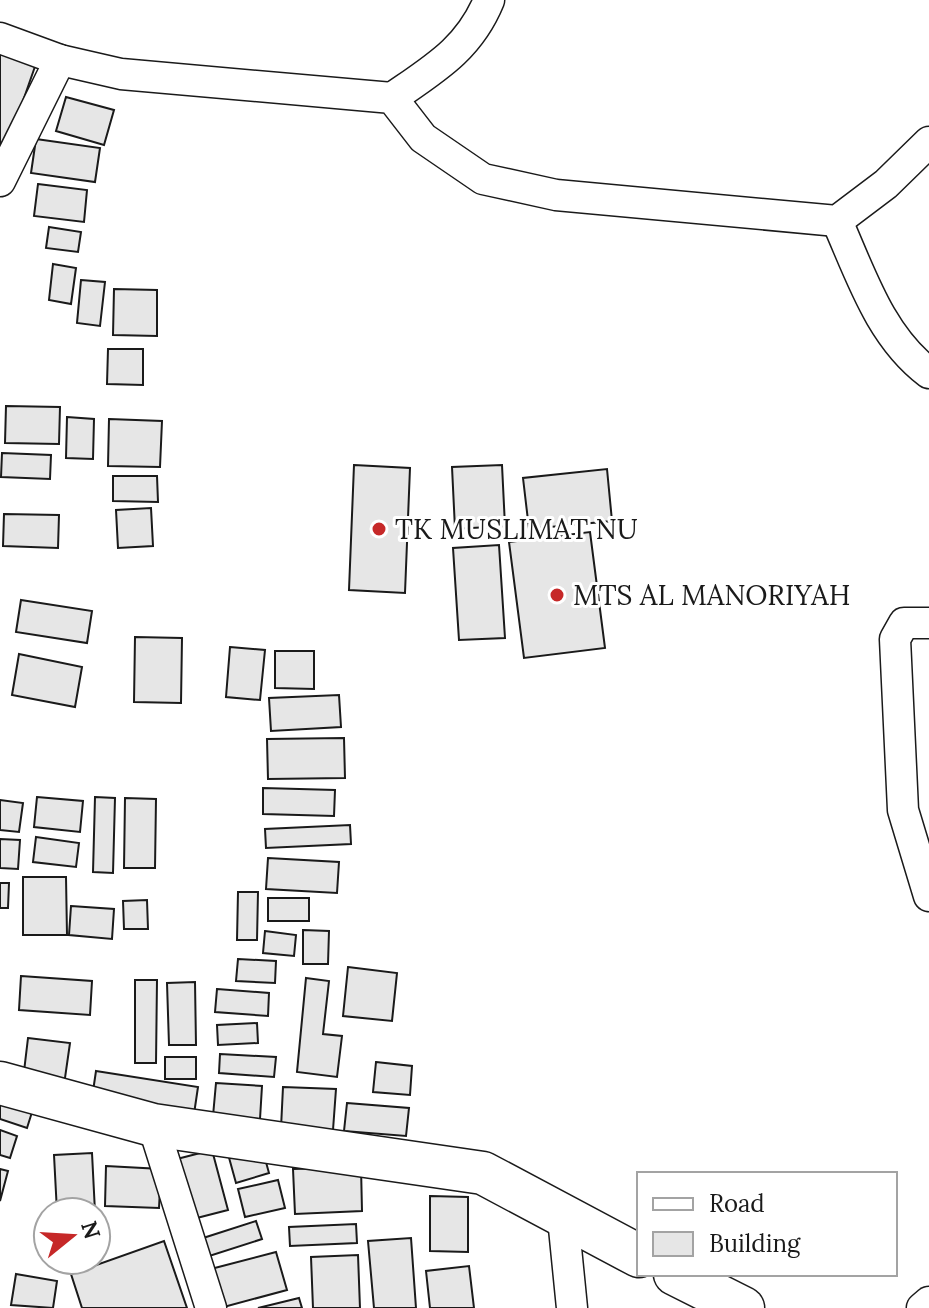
<svg xmlns="http://www.w3.org/2000/svg" width="929" height="1308" font-family="Lora,serif">
	<rect width="100%" height="100%" fill="#fff"/>
	<g fill="#e6e6e6" stroke="#1a1a1a" stroke-width="2">
		<path d="M0,44L39,55L0,167Z"/>
		<path d="M66,97L114,110L104,145L56,131Z"/>
		<path d="M36,139L100,148L95,182L31,173Z"/>
		<path d="M38,184L87,190L84,222L34,216Z"/>
		<path d="M49,227L81,232L78,252L46,248Z"/>
		<path d="M53,264L76,268L71,304L49,300Z"/>
		<path d="M81,280L105,282L100,326L77,323Z"/>
		<path d="M114,289L157,290V336L113,335Z"/>
		<path d="M108,349H143V385L107,384Z"/>
		<path d="M6,406L60,407L59,444L5,443Z"/>
		<path d="M67,417L94,419L93,459L66,458Z"/>
		<path d="M109,419L162,421L160,467L108,466Z"/>
		<path d="M2,453L51,455L50,479L1,477Z"/>
		<path d="M354,465L410,468L405,593L349,590Z"/>
		<path d="M502,465L505,526L455,529L452,467Z"/>
		<path d="M607,469L612,521L529,529L523,478Z"/>
		<path d="M113,476H157L158,502L113,501Z"/>
		<path d="M151,508L153,546L118,548L116,510Z"/>
		<path d="M4,514L59,515L58,548L3,546Z"/>
		<path d="M590,532L605,648L524,658L509,542Z"/>
		<path d="M499,545L505,638L459,640L453,548Z"/>
		<path d="M21,600L92,611L87,643L16,632Z"/>
		<path d="M135,637L182,638L181,703L134,702Z"/>
		<path d="M230,647L265,650L260,700L226,697Z"/>
		<path d="M275,651H314V689L275,688Z"/>
		<path d="M19,654L82,667L75,707L12,695Z"/>
		<path d="M339,695L341,727L271,731L269,698Z"/>
		<path d="M344,738L345,778L268,779L267,739Z"/>
		<path d="M263,788L335,790L334,816L263,814Z"/>
		<path d="M37,797L83,801L80,832L34,827Z"/>
		<path d="M95,797L115,798L113,873L93,872Z"/>
		<path d="M125,798L156,799L155,868H124Z"/>
		<path d="M0,800L23,803L19,832L0,830Z"/>
		<path d="M350,825L351,844L266,848L265,829Z"/>
		<path d="M36,837L79,843L76,867L33,862Z"/>
		<path d="M0,839L20,840L18,869L0,868Z"/>
		<path d="M268,858L339,862L337,893L266,889Z"/>
		<path d="M23,877H66L67,935H23Z"/>
		<path d="M0,883H9L8,908H0Z"/>
		<path d="M238,892H258L257,940H237Z"/>
		<rect x="268" y="898" width="41" height="23"/>
		<path d="M147,900L148,929H124L123,901Z"/>
		<path d="M71,906L114,909L112,939L69,935Z"/>
		<path d="M303,930L329,931L328,964H303Z"/>
		<path d="M265,931L296,935L294,956L263,953Z"/>
		<path d="M238,959L276,961L275,983L236,981Z"/>
		<path d="M348,967L397,973L392,1021L343,1016Z"/>
		<path d="M21,976L92,981L90,1015L19,1010Z"/>
		<path d="M306,978L329,981L323,1034L342,1036L337,1077L297,1072Z"/>
		<path d="M135,980H157L156,1063H135Z"/>
		<path d="M195,982L196,1045H169L167,983Z"/>
		<path d="M217,989L269,993L268,1016L215,1012Z"/>
		<path d="M257,1023L258,1043L218,1045L217,1025Z"/>
		<path d="M28,1038L70,1043L64,1085L23,1080Z"/>
		<path d="M220,1054L276,1057L274,1077L219,1073Z"/>
		<rect x="165" y="1057" width="31" height="22"/>
		<path d="M376,1062L412,1066L410,1095L373,1092Z"/>
		<path d="M96,1071L198,1087L194,1114L92,1098Z"/>
		<path d="M216,1083L262,1086L260,1119L213,1116Z"/>
		<path d="M283,1087L336,1089L333,1130L281,1128Z"/>
		<path d="M0,1098L33,1109L27,1128L0,1119Z"/>
		<path d="M347,1103L409,1108L406,1136L344,1131Z"/>
		<path d="M0,1130L17,1136L10,1158L0,1155Z"/>
		<path d="M261,1144L269,1173L236,1183L228,1154Z"/>
		<path d="M212,1150L228,1210L189,1220L173,1160Z"/>
		<path d="M92,1153L95,1212H57L54,1155Z"/>
		<path d="M106,1166L161,1169L159,1208L105,1206Z"/>
		<path d="M361,1167L362,1211L295,1214L293,1169Z"/>
		<path d="M0,1169L8,1171L0,1201Z"/>
		<path d="M278,1180L285,1208L245,1217L238,1189Z"/>
		<path d="M430,1196L468,1197V1252L430,1251Z"/>
		<path d="M256,1221L262,1239L203,1258L197,1240Z"/>
		<path d="M356,1224L357,1243L290,1246L289,1227Z"/>
		<path d="M411,1238L416,1308H374L368,1241Z"/>
		<path d="M164,1241L187,1308H82L71,1274Z"/>
		<path d="M276,1252L287,1290L220,1308L207,1270Z"/>
		<path d="M358,1255L360,1308H313L311,1257Z"/>
		<path d="M469,1266L474,1308H430L426,1271Z"/>
		<path d="M16,1274L57,1281L53,1308L11,1305Z"/>
		<path d="M299,1298L302,1308H258Z"/>
	</g>
	<g fill="none" stroke-linecap="round" stroke-linejoin="round">
		<defs>
			<g id="street">
				<path d="M0,38L60,60L121,74L392,98L423,138L483,179L556,195L837,221L886,184L929,142"/>
				<path d="M392,98C434,69 469,49 489,0"/>
				<path d="M0,181L60,60"/>
				<path d="M837,221C861,275 880,336 929,373"/>
				<path d="M929,623H904L895,639L903,810L929,896"/>
				<path d="M153,1125L211,1308"/>
				<path d="M563,1218L572,1308"/>
				<path d="M922,1308L929,1302"/>
			</g>
			<g id="secondary">
				<path d="M0,1083L153,1125L483,1173L639,1256"/>
				<path d="M675,1274L743,1308"/>
			</g>
		</defs>
		<use href="#street" stroke="#1a1a1a" stroke-width="33"/>
		<use href="#secondary" stroke="#1a1a1a" stroke-width="45"/>
		<use href="#street" stroke="#fff" stroke-width="30"/>
		<use href="#secondary" stroke="#fff" stroke-width="42"/>
	</g>
	<g fill="#c62828" stroke="#fff" stroke-width="3">
		<circle cx="379" cy="529" r="8"/>
		<circle cx="557" cy="595" r="8"/>
	</g>
	<g text-anchor="middle" stroke-width="6" stroke-linejoin="round" paint-order="stroke">
		<g font-size="28" fill="#1a1a1a" stroke="#fff" text-anchor="start">
			<text x="395" y="539">TK MUSLIMAT NU</text>
			<text x="573" y="605">MTS AL MANORIYAH</text>
		</g>
	</g>
	<rect x="637" y="1172" width="260" height="104" fill="#ffffff" stroke="#a3a3a3" stroke-width="2"/>
	<rect x="653" y="1198" width="40" height="12" fill="#ffffff" stroke="#a3a3a3" stroke-width="2"/>
	<text x="709" y="1212" font-size="24" fill="#1a1a1a">Road</text>
	<rect x="653" y="1232" width="40" height="24" fill="#e6e6e6" stroke="#a3a3a3" stroke-width="2"/>
	<text x="709" y="1252" font-size="24" fill="#1a1a1a">Building</text>
	<g transform="translate(72 1236) rotate(72)"><circle r="38" fill="#ffffff" stroke="#a3a3a3" stroke-width="2"/>
	<path d="M0-6L14 30L0 20L-14 30Z" fill="#c62828"/>
	<text y="-12" font-size="22" font-weight="bold" text-anchor="middle" fill="#1a1a1a">N</text>
	</g>
</svg>
